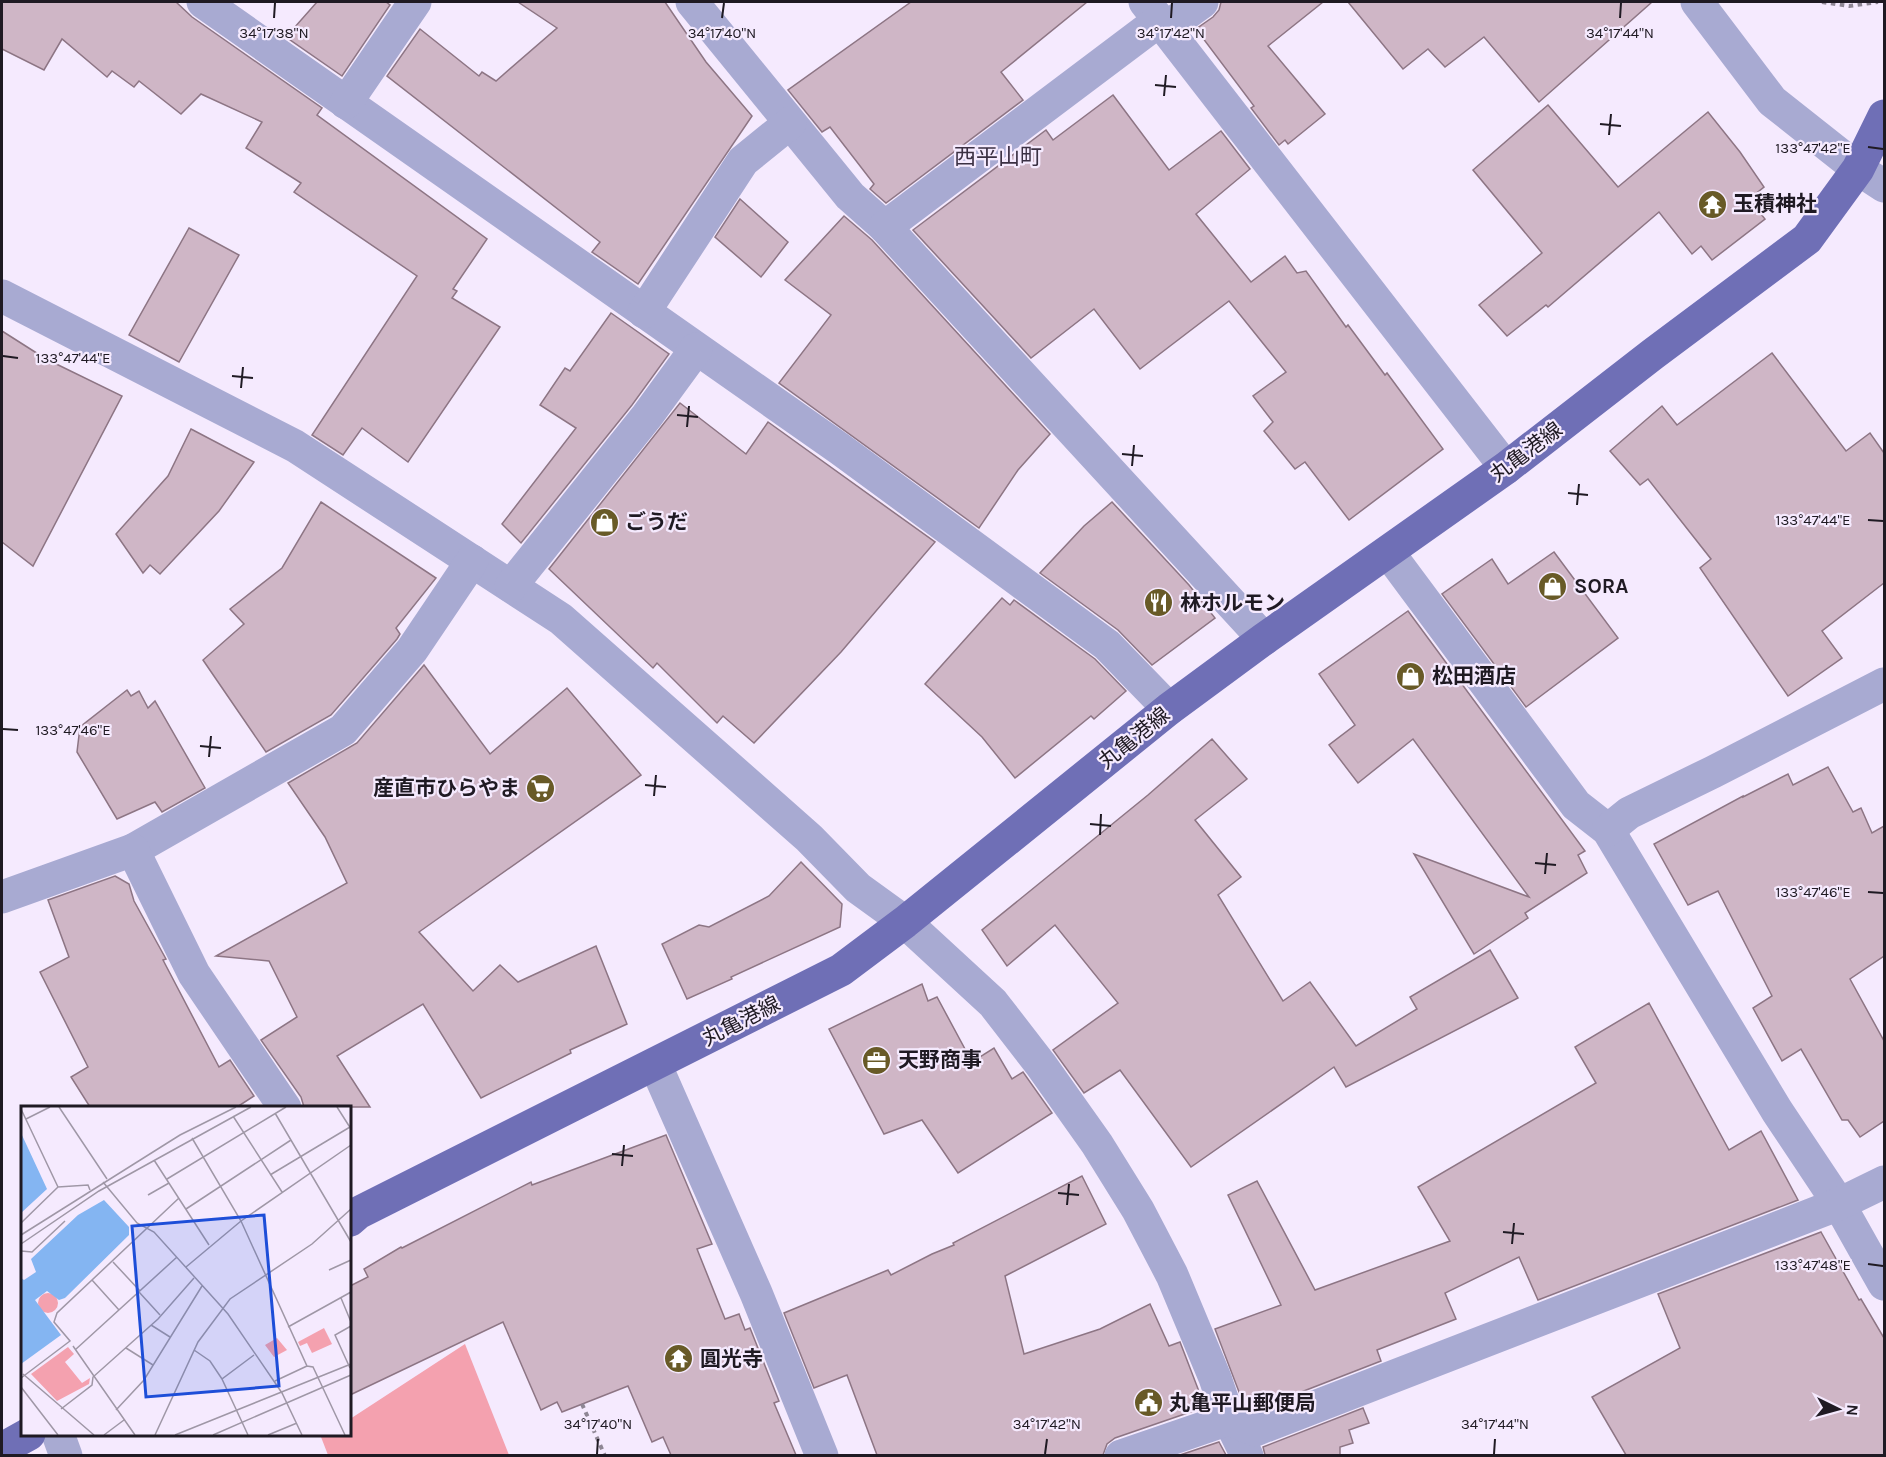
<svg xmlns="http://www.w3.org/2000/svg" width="1886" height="1457" font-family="Karla,'Noto Sans JP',sans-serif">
	<rect width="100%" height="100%" fill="#f5eafe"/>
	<path fill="#f4a1af" d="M465,1344L509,1455H328L321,1437L325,1435L350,1434V1419Z"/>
	<g fill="#cfb6c6" stroke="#8d7584" stroke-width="1.5">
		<path d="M2,2H176L192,17L322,108L317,115L487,239L453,289L457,291L452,298L500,327L408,462L362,428L343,455L312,435L417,276L294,192L301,183L246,148L262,122L201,94L181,114L139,81L134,87L112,71L107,77L62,39L44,70L2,49Z"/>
		<path d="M317,2H386L390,5L342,76L286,37Z"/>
		<path d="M518,2H665L706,62L752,116L638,284L592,252L600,242L387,76L420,29L479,76L482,72L496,81L557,28Z"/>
		<path d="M911,2H1087L1001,72L1023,100L886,203L870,189L874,184L830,127L822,132L788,90Z"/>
		<path d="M1221,2H1323L1268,46L1325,114L1288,144L1285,140L1279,145L1251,108L1254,106L1196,29L1213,17L1219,10Z"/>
		<path d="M1348,2H1652L1539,102L1484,37L1445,67L1428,49L1403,69Z"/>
		<path d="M1113,95L1169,170L1221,131L1250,169L1196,214L1251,282L1285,256L1297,273L1306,271L1346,327L1348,325L1385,375L1387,373L1443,449L1349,520L1305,462L1295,469L1264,431L1273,422L1253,396L1286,372L1229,301L1140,369L1094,309L1031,358L913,230L1046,130L1053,140Z"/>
		<path d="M1548,105L1618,187L1708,112L1740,152L1764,187L1749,199L1765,219L1712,260L1701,246L1692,254L1659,212L1548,307L1546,305L1507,336L1479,305L1542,253L1473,170Z"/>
		<path d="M740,199L788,242L761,277L715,237Z"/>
		<path d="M844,216L872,240L1050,434L1018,470L979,528L779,383L831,315L785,280Z"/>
		<path d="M189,228L239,255L179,362L129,335Z"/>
		<path d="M611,313L669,354L632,405L521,543L502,524L576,428L540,405L565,368L570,371Z"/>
		<path d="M2,331L46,359L122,396L33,566L2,542Z"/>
		<path d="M1772,353L1846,451L1870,433L1884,453V583L1822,631L1842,658L1788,696L1700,568L1711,559L1648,479L1640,485L1610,451L1662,406L1677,425Z"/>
		<path d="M680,403L746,454L768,422L935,542L841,652L754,743L723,716L717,723L657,663L653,668L549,569Z"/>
		<path d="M191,429L254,462L219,511L160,574L150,565L143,573L116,534L168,476Z"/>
		<path d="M321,502L436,578L396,628L400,634L397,639L331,715L266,752L203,660L244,624L230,609L282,568Z"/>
		<path d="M1112,502L1189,585L1215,618L1152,665L1118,630L1040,573L1084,526Z"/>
		<path d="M1554,552L1618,638L1526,707L1442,594L1492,559L1508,584Z"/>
		<path d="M1002,598L1010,605L1014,600L1095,659L1126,691L1094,719L1091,716L1015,778L982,737L925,684Z"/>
		<path d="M1408,611L1585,851L1578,855L1587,873L1525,913L1528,918L1474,954L1414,854L1529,897L1413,739L1358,783L1329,745L1355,725L1319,674Z"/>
		<path d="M424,665L490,754L567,688L641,775L419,932L473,991L500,965L518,982L596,946L627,1024L570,1050L571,1053L481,1098L423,1004L337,1056L370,1107H304L301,1097L261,1040L297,1017L269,961L216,956L347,883L325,837L288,783L357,743Z"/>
		<path d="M127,690L131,696L139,691L148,708L155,701L205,788L162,812L155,802L117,819L77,752L80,727Z"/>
		<path d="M1212,739L1247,779L1195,820L1241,877L1218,895L1283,1001L1310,982L1356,1046L1417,1009L1410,997L1490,950L1518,998L1346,1087L1334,1067L1191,1167L1120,1070L1084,1093L1053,1050L1118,1003L1055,925L1007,966L982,930L1148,795Z"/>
		<path d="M1828,767L1853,812L1861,808L1872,833L1884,826V956L1850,979L1884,1041V1121L1860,1137L1848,1120H1842L1801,1049L1782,1061L1753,1008L1772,996L1718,891L1688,905L1654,844L1743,796V797L1788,774L1793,785Z"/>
		<path d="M801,862L842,904L840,927L731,977L732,979L687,999L662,944L699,925L709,927L769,896Z"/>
		<path d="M115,876L129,884L134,901L166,959L163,960L219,1067L230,1060L254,1096L240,1105L241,1107H90L71,1077L88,1067L40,972L69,957L48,900Z"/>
		<path d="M922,984L928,1001L937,997L972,1062L994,1048L1012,1079L1023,1072L1052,1113L958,1173L922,1120L884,1134L829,1029Z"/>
		<path d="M1649,1003L1729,1150L1761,1131L1798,1200L1538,1300L1519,1257L1445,1293L1456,1319L1377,1350L1381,1361L1255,1410L1244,1405L1215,1329L1281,1305L1228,1195L1257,1181L1315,1290L1450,1241L1418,1187L1596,1083L1575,1047Z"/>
		<path d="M666,1135L712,1244L697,1249L725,1319L739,1314L745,1330L750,1328L779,1401L774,1403L796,1455H671L663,1437L652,1442L628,1386L562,1412L557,1402L541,1410L503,1322L350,1395V1286L368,1277L364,1269L401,1247L402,1248L531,1182L532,1185Z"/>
		<path d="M1082,1176L1106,1224L1005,1276L1024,1354L1100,1329L1150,1304L1169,1346L1180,1342L1205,1407L1115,1438L1107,1444L1103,1455H877L847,1375L814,1388L784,1313L888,1270L891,1275L932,1254L954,1245L953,1243Z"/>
		<path d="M1821,1232L1859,1300L1861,1299L1884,1338V1455H1626L1592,1397L1680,1348L1658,1294Z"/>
		<path d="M1363,1408L1369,1423L1349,1430L1353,1443L1340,1447V1455H1265L1263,1447Z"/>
		<path d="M1219,1442L1226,1455H1180Z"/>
	</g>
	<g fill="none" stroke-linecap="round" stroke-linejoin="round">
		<g stroke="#8e8694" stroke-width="4" stroke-dasharray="4.5 4.5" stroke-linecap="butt">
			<path d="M1822,2L1849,6L1878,2"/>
			<path d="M582,1404L605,1456"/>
		</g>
		<g stroke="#a8aad2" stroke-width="33">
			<path d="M203,2L840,449L1107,645L1169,709"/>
			<path d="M692,2L850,196L885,227L1264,639"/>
			<path d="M1145,2L1506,468"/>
			<path d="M1697,2L1772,101L1858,169L1884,186"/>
			<path d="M1166,28L1202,2"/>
			<path d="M346,103L415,2"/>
			<path d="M885,227L1160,20"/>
			<path d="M2,296L295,446L561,619L809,838L858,888L905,922L993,1003L1041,1065L1097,1144L1138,1210L1172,1275L1215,1378L1229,1419L1247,1456"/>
			<path d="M644,312L743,161L790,123"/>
			<path d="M1388,552L1576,805L1608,830L1777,1111L1839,1204L1884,1284"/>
			<path d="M511,586L647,416L696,349"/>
			<path d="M1608,830L1629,813L1713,772L1884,684"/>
			<path d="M133,850L343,730L412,650L472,561"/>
			<path d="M2,897L133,850L194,974L285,1108"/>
			<path d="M655,1064L756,1293L822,1456"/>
			<path d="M58,1434L66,1456"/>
			<path d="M1121,1456L1229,1419L1255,1430L1839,1204L1884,1182"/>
		</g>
		<g stroke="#6f6fb6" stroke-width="33">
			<path d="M350,1220L358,1213L841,970L905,922L1169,709L1264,639L1506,468L1653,354L1807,239L1858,169L1884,116"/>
			<path d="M2,1449L29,1434"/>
		</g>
	</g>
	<path fill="none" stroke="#1f1a23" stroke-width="2" d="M274,18L275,3M722,18L724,3M1171,18L1172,3M1620,18L1621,3M1155,85L1176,87M1164,96L1166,75M1600,124L1621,126M1609,135L1611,114M1868,147L1883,149M3,356L18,358M232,376L253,378M241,388L243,367M677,415L698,417M687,427L689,406M1122,454L1143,456M1132,466L1134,445M1568,493L1588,495M1577,505L1579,484M1868,520L1883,521M3,729L18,730M200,746L221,748M209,757L211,736M645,785L666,787M654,796L656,775M1090,824L1111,826M1100,835L1101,814M1535,863L1556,865M1545,874L1547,853M1868,892L1883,893M612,1154L633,1156M622,1166L624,1145M1058,1193L1079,1195M1067,1205L1069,1184M1503,1232L1524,1234M1512,1244L1514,1223M1868,1264L1883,1266M597,1454L598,1439M1045,1454L1047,1439M1494,1454L1495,1439"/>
	<defs>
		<symbol id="temple-disc" viewBox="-11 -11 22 22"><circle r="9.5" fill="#685a27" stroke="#f5eafe"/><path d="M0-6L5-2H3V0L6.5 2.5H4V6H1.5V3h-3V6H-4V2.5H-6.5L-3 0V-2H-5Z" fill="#fff"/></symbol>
		<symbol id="shop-disc" viewBox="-11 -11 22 22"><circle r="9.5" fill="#685a27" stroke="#f5eafe"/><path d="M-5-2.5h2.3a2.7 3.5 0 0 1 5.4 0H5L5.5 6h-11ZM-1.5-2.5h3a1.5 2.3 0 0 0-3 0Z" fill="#fff"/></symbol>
		<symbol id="restaurant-disc" viewBox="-11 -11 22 22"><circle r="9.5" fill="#685a27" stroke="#f5eafe"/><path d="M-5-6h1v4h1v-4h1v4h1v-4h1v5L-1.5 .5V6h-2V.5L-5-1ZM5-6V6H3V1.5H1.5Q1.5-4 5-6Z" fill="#fff"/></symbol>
		<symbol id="supermarket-disc" viewBox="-11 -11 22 22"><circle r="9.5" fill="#685a27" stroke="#f5eafe"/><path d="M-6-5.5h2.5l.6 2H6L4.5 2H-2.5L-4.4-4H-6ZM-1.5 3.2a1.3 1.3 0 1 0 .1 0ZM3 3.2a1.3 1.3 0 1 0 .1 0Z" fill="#fff"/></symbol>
		<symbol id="office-disc" viewBox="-11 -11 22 22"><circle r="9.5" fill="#685a27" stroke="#f5eafe"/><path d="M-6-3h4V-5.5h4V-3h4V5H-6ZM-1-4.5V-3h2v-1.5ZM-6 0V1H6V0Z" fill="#fff"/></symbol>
		<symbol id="civic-disc" viewBox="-11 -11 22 22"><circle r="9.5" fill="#685a27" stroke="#f5eafe"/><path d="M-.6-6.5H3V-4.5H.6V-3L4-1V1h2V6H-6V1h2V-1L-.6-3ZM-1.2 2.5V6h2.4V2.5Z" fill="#fff"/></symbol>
	</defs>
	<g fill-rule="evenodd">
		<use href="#temple-disc" x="1696" y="188" width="33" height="33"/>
		<use href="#shop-disc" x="588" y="506" width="33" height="33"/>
		<use href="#shop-disc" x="1536" y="570" width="33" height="33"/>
		<use href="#restaurant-disc" x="1142" y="586" width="33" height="33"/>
		<use href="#shop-disc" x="1394" y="660" width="33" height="33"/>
		<use href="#supermarket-disc" x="524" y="772" width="33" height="33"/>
		<use href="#office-disc" x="860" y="1044" width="33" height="33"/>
		<use href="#temple-disc" x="662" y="1342" width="33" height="33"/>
		<use href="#civic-disc" x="1132" y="1386" width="33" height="33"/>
	</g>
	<g text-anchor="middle" stroke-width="4.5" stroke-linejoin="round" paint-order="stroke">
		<g font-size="21" font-weight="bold" fill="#1f1a23" stroke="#f5eafe" text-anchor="start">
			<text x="1733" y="211">玉積神社</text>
			<text x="625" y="529">ごうだ</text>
			<text x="1574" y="593">SORA</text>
			<text x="1180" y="610">林ホルモン</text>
			<text x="1432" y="683">松田酒店</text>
			<text x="520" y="795" text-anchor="end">産直市ひらやま</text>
			<text x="898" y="1067">天野商事</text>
			<text x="700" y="1366">圓光寺</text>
			<text x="1169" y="1410">丸亀平山郵便局</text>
		</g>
		<g font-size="21" fill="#1f1a23" stroke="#f5eafe">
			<text transform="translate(1526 452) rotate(-37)" y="7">丸亀港線</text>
			<text transform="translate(1134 738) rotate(-39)" y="7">丸亀港線</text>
			<text transform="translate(741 1021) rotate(-27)" y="7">丸亀港線</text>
		</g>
		<g font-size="22" fill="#3b3043" stroke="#f5eafe">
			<text x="998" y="164">西平山町</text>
		</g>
	</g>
	<g transform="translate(21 1106)">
		<rect width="330" height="330" fill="#f5eafe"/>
		<path d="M17 197a10 10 0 1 1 20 0a10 10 0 1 1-20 0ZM303,222L311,238L291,247L286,237L279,240L277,236ZM256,232L266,244L253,251L244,239ZM47,241L53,248L44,256L61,277L69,272L68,278L36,295L10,268Z" fill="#f4a1af"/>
		<path d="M0,27L26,83L0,107ZM83,94L108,121V129L44,192L38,194L26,185L14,194L40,229L0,258V172L3,174L15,166L10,153L57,109Z" fill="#84b5f2"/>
		<path fill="none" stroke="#9f97a6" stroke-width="1.5" d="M38,1L86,73M316,1L330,23M0,3L37,81L67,79L69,84M254,7L330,136M212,10L261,86M5,13L29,1M171,32L220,115L286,260L292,261L324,329M133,54L188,139M249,69L329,21M146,73L265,1M82,76L116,117L133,126L207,208L261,287L281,329M127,89L148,77M165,103L270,34M0,117L37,81M0,129L159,29L215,1M0,138L78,85L230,1M0,145L11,146L44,115M92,156L119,185M165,161L220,115L330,39M308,164L330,154M71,174L98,204M118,186L139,209M320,192L330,216M130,219L149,231M267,221L330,186M52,240L114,329M105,242L132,259M54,244L156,151M173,244L189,255L201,273M329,262L314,229L330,220M2,268L73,329M0,272L49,235L33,216L36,207L158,92M254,275L286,260M0,281L37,329M40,303L71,279L72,271L137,213L173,172M95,304L123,274L181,180M83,329L103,314M134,329L177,236L209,193L291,138L330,103M154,329L330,258M192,329L330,269M227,329L201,273L233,249M247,329L276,317"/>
		<path fill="#1d4ed8" fill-opacity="0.15" stroke="#1d4ed8" stroke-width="3" d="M243,109L258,280L125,291L111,120Z"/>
		<rect width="330" height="330" fill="none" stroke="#1f1a23" stroke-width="3"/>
	</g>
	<g font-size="15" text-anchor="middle" fill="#1f1a23" stroke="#f5eafe" stroke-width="4.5" stroke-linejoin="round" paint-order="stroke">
		<text x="274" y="38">34°17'38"N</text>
		<text x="722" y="38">34°17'40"N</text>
		<text x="1171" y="38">34°17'42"N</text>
		<text x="1620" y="38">34°17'44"N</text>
		<text x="1813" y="153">133°47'42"E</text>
		<text x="73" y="363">133°47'44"E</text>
		<text x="1813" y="525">133°47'44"E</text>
		<text x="73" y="735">133°47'46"E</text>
		<text x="1813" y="897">133°47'46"E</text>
		<text x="1813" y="1270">133°47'48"E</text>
		<text x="598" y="1429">34°17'40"N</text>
		<text x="1047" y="1429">34°17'42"N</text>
		<text x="1495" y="1429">34°17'44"N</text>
	</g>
	<rect width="1886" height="1457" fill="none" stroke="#1f1a23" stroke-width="6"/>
	<g transform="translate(1838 1409) rotate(95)" stroke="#f5eafe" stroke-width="4.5" paint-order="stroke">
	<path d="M0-4.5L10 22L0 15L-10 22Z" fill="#1f1a23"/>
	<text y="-9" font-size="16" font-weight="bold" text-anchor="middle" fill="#1f1a23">N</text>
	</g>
</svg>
